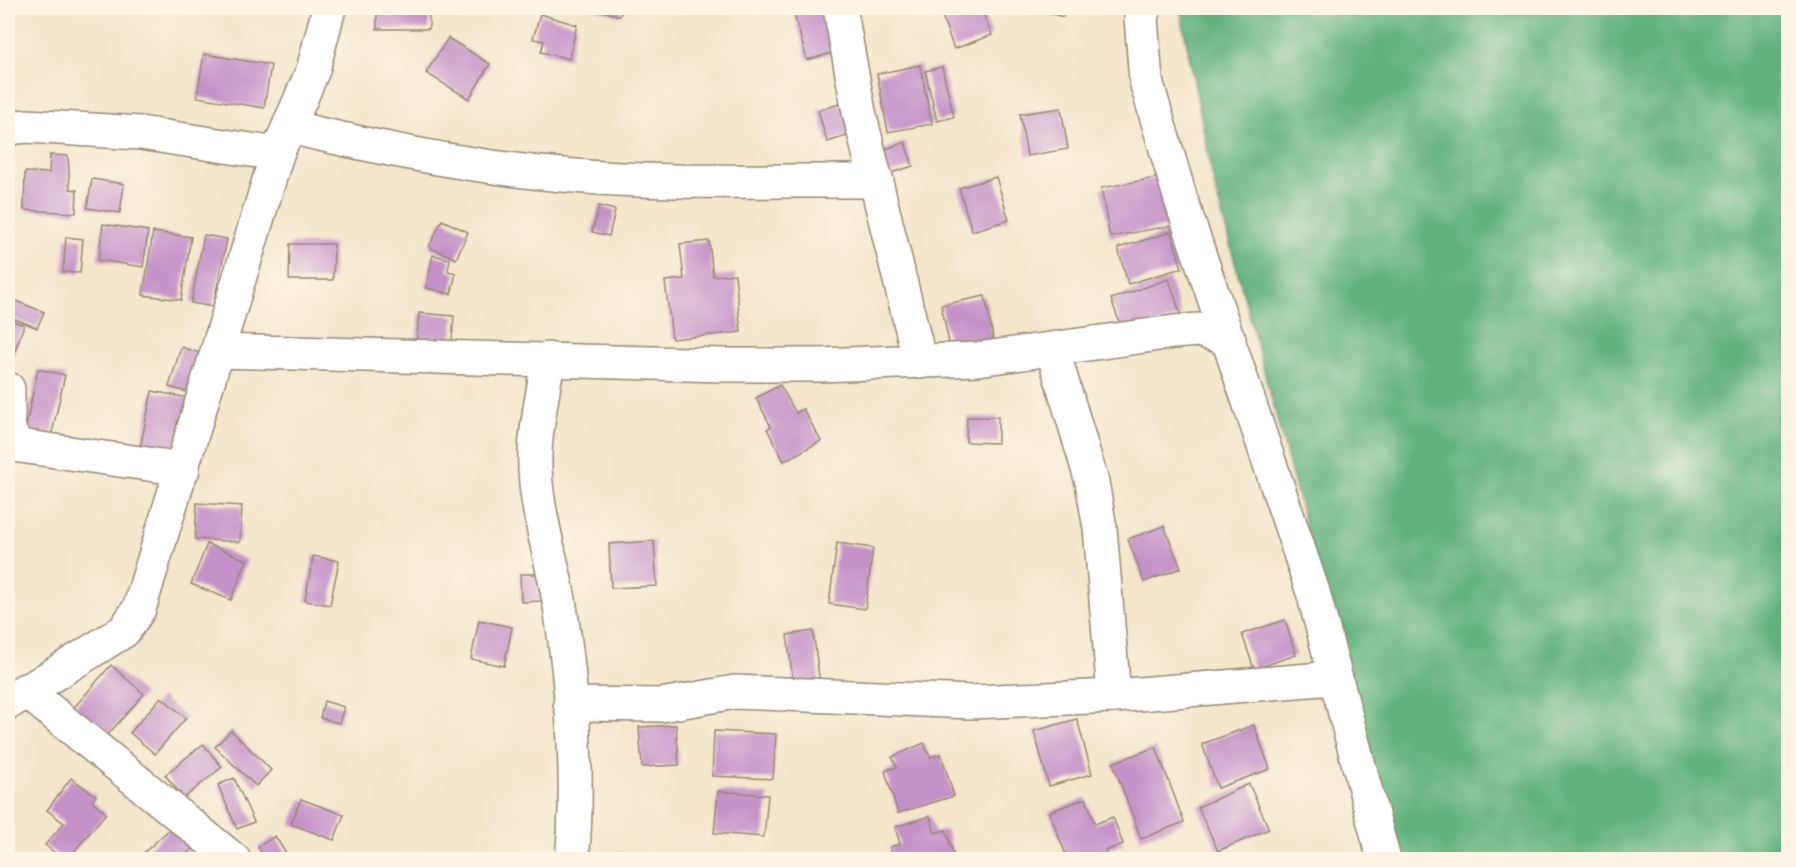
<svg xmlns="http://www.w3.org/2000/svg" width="1796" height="867" font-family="'IM FELL Great Primer',serif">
	<rect width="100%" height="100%" fill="#fcf5e5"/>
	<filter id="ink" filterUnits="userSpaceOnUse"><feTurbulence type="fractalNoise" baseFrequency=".0167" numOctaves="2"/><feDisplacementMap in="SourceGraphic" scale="12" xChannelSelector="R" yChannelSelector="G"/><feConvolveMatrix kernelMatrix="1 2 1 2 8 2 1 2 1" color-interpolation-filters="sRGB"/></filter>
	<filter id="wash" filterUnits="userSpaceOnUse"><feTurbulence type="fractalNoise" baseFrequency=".008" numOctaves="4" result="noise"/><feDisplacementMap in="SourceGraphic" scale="24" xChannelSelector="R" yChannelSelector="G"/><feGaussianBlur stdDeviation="1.35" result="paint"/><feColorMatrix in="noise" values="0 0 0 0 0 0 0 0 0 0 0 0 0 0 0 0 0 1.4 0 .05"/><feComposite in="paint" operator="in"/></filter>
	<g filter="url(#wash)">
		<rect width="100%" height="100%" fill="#f3e6ca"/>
		<path fill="#62b27e" stroke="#4e6e4e" stroke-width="1.5" d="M1180,8H1788V859H1395L1214,184Z"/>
		<g id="blocks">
			<g fill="#c492c9">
				<rect x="377" y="8" width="52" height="21"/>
				<path d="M592,8H623L620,16Z"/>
				<path d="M817,8H824L836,52L807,60L794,14Z"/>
				<path d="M939,8H981L992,35L954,49Z"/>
				<path d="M1033,8H1066L1063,17Z"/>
				<path d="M540,14L577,25L569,59L541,52L544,41L533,39Z"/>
				<path d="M448,38L490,64L469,99L426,73Z"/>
				<path d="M204,54L271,65L264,108L197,97Z"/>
				<path d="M920,65L932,124L888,132L877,74Z"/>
				<path d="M942,67L954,117L937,121L925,71Z"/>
				<path d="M844,103L853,134L827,142L818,110Z"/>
				<path d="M1061,108L1068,149L1027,156L1020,114Z"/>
				<path d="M905,142L913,166L882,176L874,153Z"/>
				<path d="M50,155L68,156L70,189L77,190L76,213L24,210L25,172L49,173Z"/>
				<path d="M1166,176L1175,225L1110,237L1101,188Z"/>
				<path d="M996,177L1009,220L972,231L959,188Z"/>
				<path d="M92,179L124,184L120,213L87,208Z"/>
				<path d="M599,206L615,210L609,236L592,232Z"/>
				<path d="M442,220L468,232L456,259L429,247Z"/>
				<path d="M103,224L148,231L143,267L98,260Z"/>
				<path d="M153,232L191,237L181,300L143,295Z"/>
				<path d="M1171,232L1182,268L1128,284L1118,248Z"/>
				<path d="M204,235L227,239L213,307L191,303Z"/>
				<path d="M66,237L83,239L80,273L63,272Z"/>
				<path d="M709,241L713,276L735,274L741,332L672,339L665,281L684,279L680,244Z"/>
				<path d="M290,244H334L333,280H289Z"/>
				<path d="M433,255L450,259L448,271L456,273L451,294L426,288Z"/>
				<path d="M1169,279L1181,316L1124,335L1111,299Z"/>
				<path d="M985,296L995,348L952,357L941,305Z"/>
				<path d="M13,300L44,312L37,328L8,316Z"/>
				<path d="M419,313L454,316L451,352L416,349Z"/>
				<path d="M8,319L24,325L14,354L8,352Z"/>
				<path d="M181,347L203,354L191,393L169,387Z"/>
				<path d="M38,369L65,375L49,446L23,440Z"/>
				<path d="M780,385L796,413L803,409L821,441L784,461L767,429L771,427L756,398Z"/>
				<path d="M152,391L189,398L176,460L139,453Z"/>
				<path d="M967,417H998V443L966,442Z"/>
				<path d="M197,503L242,506L240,542L195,539Z"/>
				<path d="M1164,526L1181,568L1144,582L1128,539Z"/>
				<path d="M654,541L657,586L611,588L609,544Z"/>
				<path d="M837,543L873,548L865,609L829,604Z"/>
				<path d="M207,544L247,560L231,600L191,584Z"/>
				<path d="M313,556L339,561L330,605L305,601Z"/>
				<path d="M520,574H542L543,601L521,602Z"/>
				<path d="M479,620L512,627L504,666L471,659Z"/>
				<path d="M1285,620L1296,655L1254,669L1242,634Z"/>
				<path d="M813,631L820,684L794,688L787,635Z"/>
				<path d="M111,665L144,694L104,739L71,711Z"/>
				<path d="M161,697L186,718L155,754L130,733Z"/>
				<path d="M324,701L344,707L339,723L320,718Z"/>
				<path d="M1077,719L1092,774L1049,786L1034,731Z"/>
				<path d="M676,725L679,765L642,767L639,727Z"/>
				<path d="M1254,725L1270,769L1218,788L1202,744Z"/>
				<path d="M231,730L271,770L256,786L215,747Z"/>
				<path d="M714,731L776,734L773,779L712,776Z"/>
				<path d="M924,743L930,757L941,754L954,796L898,813L885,771L897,767L892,757Z"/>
				<path d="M203,744L222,767L184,798L165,775Z"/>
				<path d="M1156,747L1184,822L1141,839L1113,763Z"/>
				<path d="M71,778L96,796L92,801L106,813L67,860H64L45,845L64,823L47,810Z"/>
				<path d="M234,778L254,822L237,829L218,785Z"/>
				<path d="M1249,784L1269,829L1218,851L1198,807Z"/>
				<path d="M718,791L768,795L764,837L714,833Z"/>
				<path d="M1086,798L1095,824L1113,817L1123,844L1105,851L1108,860H1068L1049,812Z"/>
				<path d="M301,799L344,815L334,840L291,824Z"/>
				<path d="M930,816L935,833L946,830L955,860H893L890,847L900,844L895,827Z"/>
				<path d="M172,827L192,849L181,860H136Z"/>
				<path d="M275,836L290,860H266L258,847Z"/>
				<path d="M614,852L653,857V860H613Z"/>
			</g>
		</g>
	</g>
	<g filter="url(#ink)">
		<use href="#blocks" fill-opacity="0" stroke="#978874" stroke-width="1.5"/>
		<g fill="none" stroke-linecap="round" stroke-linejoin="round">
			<defs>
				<g id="street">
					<path d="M840,8L859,112L920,362"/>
					<path d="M1144,8L1141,18L1146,81L1181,200L1313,592L1384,860"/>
					<path d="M289,127C379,148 470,167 563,175C667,185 773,180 877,181"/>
					<path d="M8,128L27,126L140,133L277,154"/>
					<path d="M219,351L722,365H819L978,359L1174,332L1198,330L1229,339"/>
					<path d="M1053,351L1092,482L1100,528L1114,696"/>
					<path d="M548,359C544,390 536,422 535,453C533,504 552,556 560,606C572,684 580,781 572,860"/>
					<path d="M8,389V416"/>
					<path d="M8,424L11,436L20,446L183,469"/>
					<path d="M25,690L234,860"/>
					<path d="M8,703L124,631L139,609L277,154L313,70L329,8"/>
					<path d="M570,704L661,705L735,692L971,702L1114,696L1334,678"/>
				</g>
			</defs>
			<use href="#street" stroke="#978874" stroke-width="36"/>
			<use href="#street" stroke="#fff" stroke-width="33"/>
		</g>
	</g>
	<rect width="1796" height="867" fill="none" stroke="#fcf5e5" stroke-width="30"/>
</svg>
